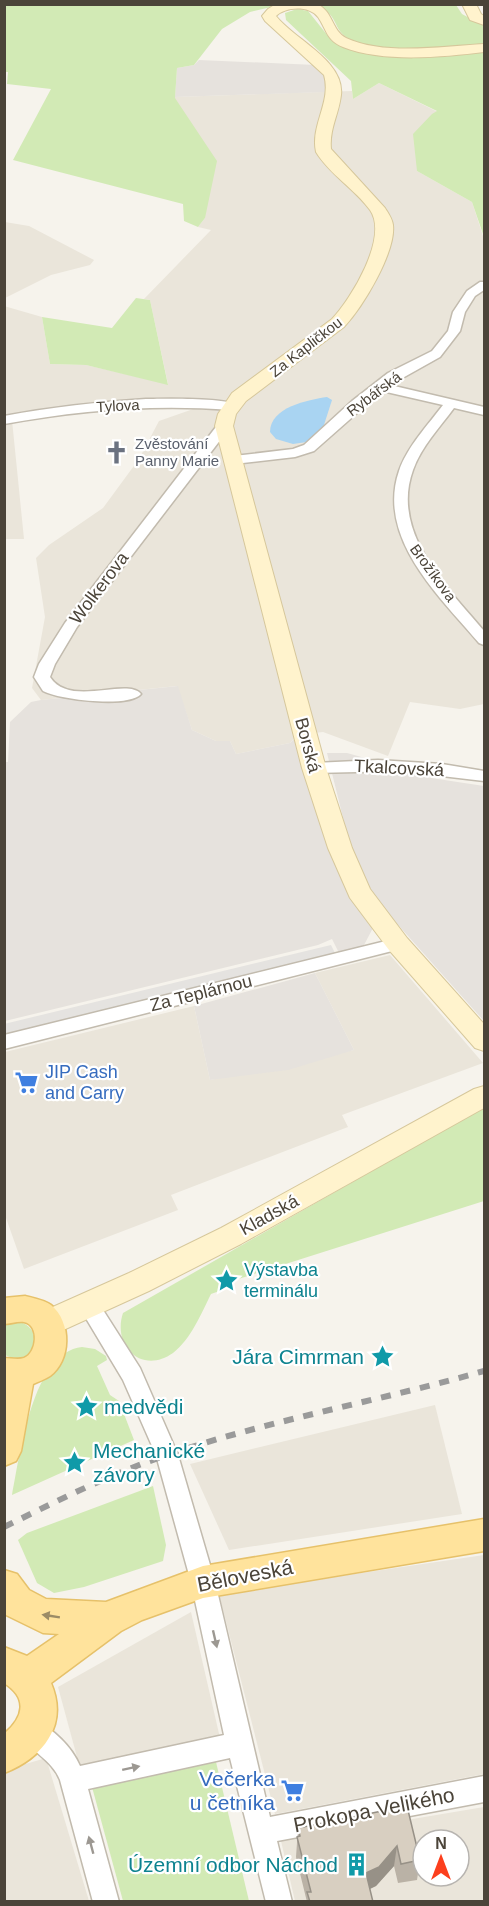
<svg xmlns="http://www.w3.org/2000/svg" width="489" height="1906" font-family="Arial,sans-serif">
	<rect width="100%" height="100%" fill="#f6f3ec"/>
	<g fill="#eae5da" fill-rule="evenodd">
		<path d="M379,83L438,112L417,171L472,202L483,236L484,704L460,709L410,702L388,756L323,732L297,735L290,743L236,754L230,741H216L192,730L177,686L41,700L32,688L45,617L36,558L49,545L103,508L139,459L159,421L199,407L80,409L12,420L24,539H5L4,306L42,317L50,364L86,365L168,384L150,300L144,299L211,230L198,227L205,218L174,97L352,91L353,99Z"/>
		<path d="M5,222L29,226L94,260L90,265L51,275L5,298Z"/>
		<path d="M390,955L483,1063L342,1115L348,1127L171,1195L178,1210L24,1269L5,1215V1052L194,1006L210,1080L354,1050L315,973Z"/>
		<path d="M435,1405L462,1514L229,1550L190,1464Z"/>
		<path d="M484,1555V1774L275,1814L219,1594Z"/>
		<path d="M191,1612L220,1738L80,1768L58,1687Z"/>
		<path d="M46,1758L89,1901L5,1902V1770Z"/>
		<path d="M484,1807V1901H295L281,1841ZM423,1840H459V1876H423Z"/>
	</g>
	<g fill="#e6e2dd">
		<path d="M199,60L316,65L327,73L326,92L175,97L177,68L194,65Z"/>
		<path d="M178,686L192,730L216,741H230L236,754L290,743L297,736L374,926L364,945L340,955L332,939L318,945L5,1021L4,762H8L10,722L31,702L41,700Z"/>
		<path d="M327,753H347L365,758L418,776L484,786V1021L375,899L353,858Z"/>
		<path d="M315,973L354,1050L288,1070L210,1080L194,1006Z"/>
	</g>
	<g fill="#d2eab5">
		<path d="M4,5H280L250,12L222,29L194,65L177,68L175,98L217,161L205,218L198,227L184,221L183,204L13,160L51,89L7,84L8,72H4Z"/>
		<path d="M315,5H456L462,14L484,26V46C452,49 374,55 346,37C332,27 339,14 315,5Z"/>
		<path d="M297,9L308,11L332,41L352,49L441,57L484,52V237L472,202L417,171L413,134L432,114L437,111L379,83L353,99L351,81L286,20L285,13Z"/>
		<path d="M136,298L150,300L168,385L86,365L50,364L42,317L112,328Z"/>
		<path d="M484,1107V1201L232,1281L228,1288L211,1294C201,1314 191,1339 173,1353C142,1375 112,1346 123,1313Z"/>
		<path d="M18,1321C36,1327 38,1340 30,1355L17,1360L5,1355L4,1325Z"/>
		<path d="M82,1347L95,1349L106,1356L107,1360L97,1366L110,1395L119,1401L134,1440L12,1495C20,1456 32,1352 82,1347Z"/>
		<path d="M153,1486L166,1545L163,1561L84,1587L54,1593L37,1583L18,1540L27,1533Z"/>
		<path d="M216,1762L249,1901H123L92,1787Z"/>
	</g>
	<path fill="#e5e3e0" d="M331,945L338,959L5,1042L4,1024Z"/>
	<path fill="#a9d4f2" d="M327,397L332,400L323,428L307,442L293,444L276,439L270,432C270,407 308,400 327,397Z"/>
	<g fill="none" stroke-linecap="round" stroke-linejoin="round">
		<defs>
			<g id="street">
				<path d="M480,282H484V290L475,296L465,312L460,331L440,357L390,385L484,407V415L454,408C440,427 421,447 413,470C390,533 448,588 484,631V645L479,643C440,597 376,538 399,471C407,447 428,425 443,405L382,391L314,451L295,457L234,464L227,460L234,456L293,449L304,445L352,401L388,373L432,351L448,331L453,312L467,291Z"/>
				<path d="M146,399C163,399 228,397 238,406L231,410C154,404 80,410 4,424V416C52,407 98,402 146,399Z"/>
				<path d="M224,422L231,426L77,627L55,664L50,677C70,708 127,677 141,694C129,708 60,700 43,691L34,677L39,664L65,623L219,423Z"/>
				<path d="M378,760L442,764L484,771V781L399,771L314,773L308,772L306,768L308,764L314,763Z"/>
				<path d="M398,938L404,940L407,944L404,948L4,1049V1035Z"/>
				<path d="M89,1296L96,1299L140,1368L178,1455L215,1582L270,1817L484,1776V1802L277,1841L292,1902H266L230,1758L88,1789L119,1902H93L60,1780C52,1759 29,1752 21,1732L24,1723L33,1720C53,1728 72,1747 80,1766L224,1735L191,1582L156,1455L123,1380L78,1305L82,1299Z"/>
			</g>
			<g id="secondary">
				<path d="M276,4H317C333,11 332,31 346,38C384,56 444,46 484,44V52C443,57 383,63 343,47C326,40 327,30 318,17C308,5 286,7 276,16C295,40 345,61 341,95C339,114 329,129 331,149L385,208C388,213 392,218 393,225C396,252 363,307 344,327L246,401L236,414L233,426L326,768L352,848L370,889L407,938L484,1024V1051L475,1048L389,950L350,898L328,848L302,768L215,426L218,414L232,393L332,319C351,299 389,237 370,210C355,189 330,175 316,152C310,125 332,102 324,75L265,21L262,16L268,9Z"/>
				<path d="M462,4H476L481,14L484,16V25L470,20Z"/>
				<path d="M484,1086V1108L241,1244L149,1291L59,1332L48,1336L37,1332L33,1323L37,1314L129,1273L221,1228L474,1089Z"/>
			</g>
			<g id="primary">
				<path d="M25,1296C33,1298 44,1300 51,1305C72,1322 71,1361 50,1376C45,1379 38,1382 33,1384L21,1451L16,1461L4,1466V1358C11,1358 18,1360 24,1358C37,1353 40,1325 24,1322C18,1321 10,1324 4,1324V1298Z"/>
				<path d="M484,1519V1551L203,1598L142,1620L121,1631L51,1683C69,1725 43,1758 4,1773V1734C24,1717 28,1698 4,1683V1647L27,1656L59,1634L43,1633L4,1614V1570L17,1574L29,1590L46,1599L106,1602L203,1566Z"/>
			</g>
		</defs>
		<use href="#street" stroke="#c2bbae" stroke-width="3"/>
		<use href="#secondary" stroke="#d6c79b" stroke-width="2"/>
		<use href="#primary" stroke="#e6c16a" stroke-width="3"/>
		<use href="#street" fill="#fff" fill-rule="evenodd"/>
		<use href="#secondary" fill="#fff3cd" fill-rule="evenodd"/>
		<use href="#primary" fill="#ffe39c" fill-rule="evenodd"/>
		<path stroke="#9a9a9a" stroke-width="6" stroke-dasharray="10 10" stroke-linecap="butt" d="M4,1527C57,1501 110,1474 167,1455C270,1420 379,1401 484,1371"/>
	</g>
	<path fill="#bab2a6" d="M407,1806L420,1860L417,1880L398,1883L394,1866L376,1886L370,1889L373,1902H307L296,1857L298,1828Z"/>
	<path fill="#979187" d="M397,1846L394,1866L376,1886L363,1892L366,1873Z"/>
	<path fill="#d8cfc1" stroke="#979187" stroke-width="1.5" d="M407,1806L420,1860L401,1864L397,1846L379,1867L366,1873L373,1902H310L307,1892H311L297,1837L300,1836L298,1828Z"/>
	<defs><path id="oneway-solid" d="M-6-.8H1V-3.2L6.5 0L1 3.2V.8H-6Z" transform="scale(1.5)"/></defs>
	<use fill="#9c8c66" href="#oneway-solid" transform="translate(51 1616) rotate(-171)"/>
	<g fill="#9c9892">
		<use href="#oneway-solid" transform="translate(215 1639) rotate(77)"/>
		<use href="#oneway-solid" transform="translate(131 1768) rotate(-12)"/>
		<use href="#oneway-solid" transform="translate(91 1845) rotate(-105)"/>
	</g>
	<defs>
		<symbol id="church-bare" viewBox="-9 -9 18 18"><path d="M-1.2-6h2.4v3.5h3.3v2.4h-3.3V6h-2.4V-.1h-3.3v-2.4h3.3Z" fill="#6b7280" stroke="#fff" stroke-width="2.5" paint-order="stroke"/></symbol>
		<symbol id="supermarket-bare" viewBox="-9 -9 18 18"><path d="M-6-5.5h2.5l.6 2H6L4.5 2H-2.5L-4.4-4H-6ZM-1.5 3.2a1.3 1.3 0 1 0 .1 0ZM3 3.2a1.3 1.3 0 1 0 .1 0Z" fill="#3f7fe0" stroke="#fff" stroke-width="2.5" paint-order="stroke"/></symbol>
		<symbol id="sight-bare" viewBox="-9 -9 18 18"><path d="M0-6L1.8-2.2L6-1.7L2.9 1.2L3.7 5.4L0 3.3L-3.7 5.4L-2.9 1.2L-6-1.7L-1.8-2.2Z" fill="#0f9aa8" stroke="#fff" stroke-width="2.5" paint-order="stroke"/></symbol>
		<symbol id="building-bare" viewBox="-9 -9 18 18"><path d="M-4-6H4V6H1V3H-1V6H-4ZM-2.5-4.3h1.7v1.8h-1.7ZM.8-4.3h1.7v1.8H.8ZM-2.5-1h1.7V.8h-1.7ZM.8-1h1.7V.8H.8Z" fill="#0f9aa8" stroke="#fff" stroke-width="2.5" paint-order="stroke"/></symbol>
	</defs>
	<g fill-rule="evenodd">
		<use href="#church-bare" x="100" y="436" width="33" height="33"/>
		<use href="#supermarket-bare" x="10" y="1066" width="33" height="33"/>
		<use href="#sight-bare" x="210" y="1264" width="33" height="33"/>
		<use href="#sight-bare" x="366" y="1340" width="33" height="33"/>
		<use href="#sight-bare" x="70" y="1390" width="33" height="33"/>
		<use href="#sight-bare" x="58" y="1446" width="33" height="33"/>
		<use href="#supermarket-bare" x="276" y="1774" width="33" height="33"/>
		<use href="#building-bare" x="340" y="1848" width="33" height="33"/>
	</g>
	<g text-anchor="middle" stroke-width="4.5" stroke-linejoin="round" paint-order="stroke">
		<g font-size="15" fill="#4b4439" stroke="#fff">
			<text transform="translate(306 347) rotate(-38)" y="5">Za Kapličkou</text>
			<text transform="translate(374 394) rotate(-37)" y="5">Rybářská</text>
			<text transform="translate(118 406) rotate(-3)" y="5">Tylova</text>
			<text transform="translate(433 573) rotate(54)" y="5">Brožíkova</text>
		</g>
		<g font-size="15" fill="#5b616d" stroke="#fff" text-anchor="start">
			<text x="135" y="449">Zvěstování<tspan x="135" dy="17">Panny Marie</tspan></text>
		</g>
		<g font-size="18" fill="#4b4439" stroke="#fff">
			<text transform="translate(99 588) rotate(-53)" y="6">Wolkerova</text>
			<text transform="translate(308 745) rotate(75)" y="6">Borská</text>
			<text transform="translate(399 768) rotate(3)" y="6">Tkalcovská</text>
			<text transform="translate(201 993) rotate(-14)" y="6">Za Teplárnou</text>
			<text transform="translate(269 1215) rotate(-29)" y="6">Kladská</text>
		</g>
		<g font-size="18" fill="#366cbe" stroke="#fff" text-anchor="start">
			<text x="45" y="1078">JIP Cash<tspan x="45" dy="21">and Carry</tspan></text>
		</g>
		<g font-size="18" fill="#0d838f" stroke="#fff" text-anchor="start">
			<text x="244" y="1276">Výstavba<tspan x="244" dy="21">terminálu</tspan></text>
		</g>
		<g font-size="21" fill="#0d838f" stroke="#fff" text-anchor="end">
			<text x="364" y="1364">Jára Cimrman</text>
			<text x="104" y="1414" text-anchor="start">medvědi</text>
			<text x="93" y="1458" text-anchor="start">Mechanické<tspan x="93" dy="24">závory</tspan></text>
			<text x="338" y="1872">Územní odbor Náchod</text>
		</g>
		<g font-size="21" fill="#4b4439" stroke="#fff">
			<text transform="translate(245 1576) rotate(-11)" y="7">Běloveská</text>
			<text transform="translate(374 1810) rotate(-11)" y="7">Prokopa Velikého</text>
		</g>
		<g font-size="21" fill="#366cbe" stroke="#fff" text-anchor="end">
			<text x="275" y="1786">Večerka<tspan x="275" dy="24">u četníka</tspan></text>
		</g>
	</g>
	<rect width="489" height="1906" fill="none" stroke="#4b4439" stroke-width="12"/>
	<g transform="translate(441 1858)"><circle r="28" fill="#ffffff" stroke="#b7b4b0" stroke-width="1.5"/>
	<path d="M0-4.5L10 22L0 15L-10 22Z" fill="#fc3f1d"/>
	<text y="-9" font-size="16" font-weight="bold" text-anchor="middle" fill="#4b4439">N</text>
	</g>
</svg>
